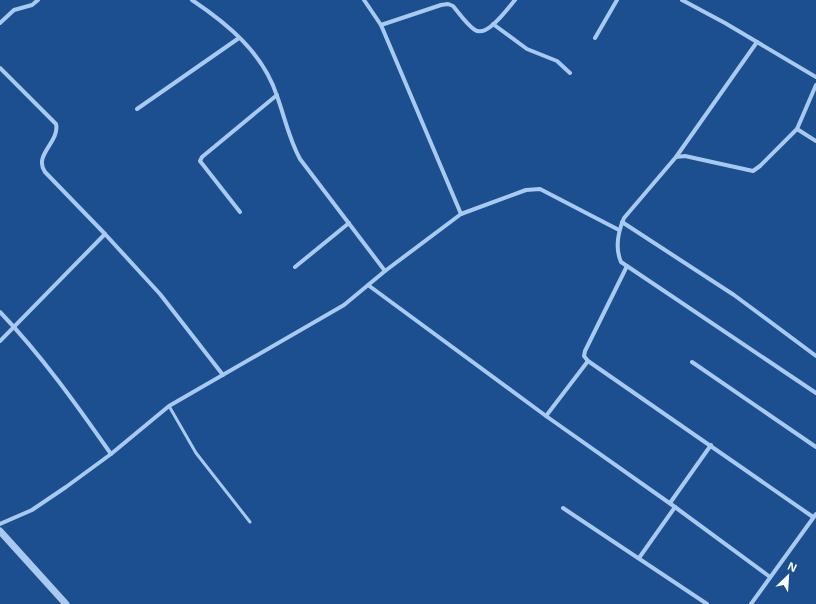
<svg xmlns="http://www.w3.org/2000/svg" width="816" height="604" font-family="'Open Sans',sans-serif">
	<rect width="100%" height="100%" fill="#1b4f8f"/>
	<g fill="none" stroke-linecap="round" stroke-linejoin="round">
		<path stroke="#a9c9ee" stroke-width="3" d="M169,406L196,453L250,522"/>
		<g stroke="#a9c9ee" stroke-width="4">
			<path d="M192,0C228,24 263,53 277,96C285,118 289,139 300,159L385,271"/>
			<path d="M364,0L381,25L461,214"/>
			<path d="M682,0L725,23L816,77"/>
			<path d="M0,23L14,10L32,5L38,0"/>
			<path d="M493,24L527,49L557,61L570,73"/>
			<path d="M381,25L441,5L448,4L453,6C459,13 467,25 475,30C487,38 508,8 515,0"/>
			<path d="M595,38L617,0"/>
			<path d="M0,68L56,124C60,142 33,155 45,172L105,234L160,294L223,375"/>
			<path d="M816,85L797,129L760,166L753,171L685,156L676,157L624,218C618,232 615,248 621,262L816,393"/>
			<path d="M137,109L239,38"/>
			<path d="M797,129L816,141"/>
			<path d="M676,157L757,42"/>
			<path d="M240,212L200,161L202,157L277,95"/>
			<path d="M622,222L734,295L816,356"/>
			<path d="M627,266L585,351L584,356L588,361L813,517"/>
			<path d="M295,267L349,223"/>
			<path d="M368,285L546,416L675,507L770,577"/>
			<path d="M0,312C42,356 76,404 111,454"/>
			<path d="M0,341L105,234"/>
			<path d="M692,362L816,447"/>
			<path d="M546,416L588,361"/>
			<path d="M670,503L711,445"/>
			<path d="M563,508L707,604"/>
			<path d="M0,524L32,510L66,487L111,454L169,406L344,305L385,271L461,214L526,190L540,189L619,230"/>
			<path d="M639,558L675,507"/>
			<path d="M751,604L816,514"/>
		</g>
		<path stroke="#a9c9ee" stroke-width="7" d="M0,531L66,604"/>
	</g>
	<g transform="translate(788 576) rotate(25)" stroke="#1b4f8f" stroke-width="3" paint-order="stroke">
	<path d="M0-3L7 15L0 10L-7 15Z" fill="#ffffff"/>
	<text y="-6" font-size="11" font-weight="bold" text-anchor="middle" fill="#ffffff">N</text>
	</g>
</svg>
